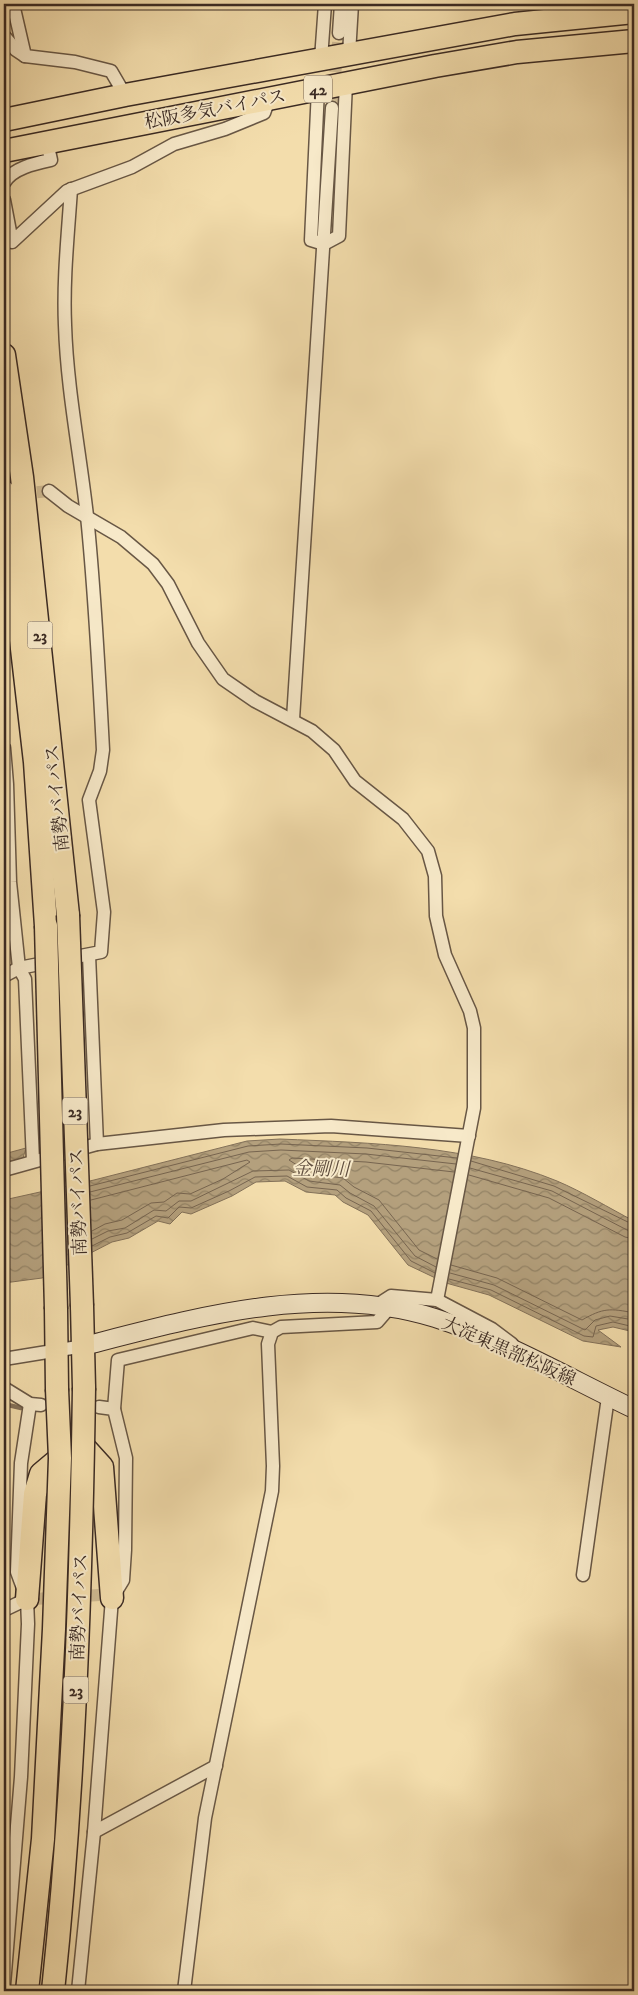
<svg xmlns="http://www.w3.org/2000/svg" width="638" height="1995" font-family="'IM FELL DW Pica','Noto Serif JP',serif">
	<defs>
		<pattern id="water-waves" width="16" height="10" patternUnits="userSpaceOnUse" patternTransform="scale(1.25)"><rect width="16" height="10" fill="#b4a07d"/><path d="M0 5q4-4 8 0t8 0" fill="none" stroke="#938366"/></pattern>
	</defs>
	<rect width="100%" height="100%" fill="#f3ddac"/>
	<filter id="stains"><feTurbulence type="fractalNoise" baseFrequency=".004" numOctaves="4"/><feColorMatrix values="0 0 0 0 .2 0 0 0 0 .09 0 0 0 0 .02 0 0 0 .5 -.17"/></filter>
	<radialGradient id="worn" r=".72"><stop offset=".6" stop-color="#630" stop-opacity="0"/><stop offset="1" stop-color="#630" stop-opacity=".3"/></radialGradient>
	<g fill="url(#water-waves)" stroke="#837159">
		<path d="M280,1139C373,1143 469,1145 557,1181C583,1192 609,1208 634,1221V1332L613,1327L598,1330L621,1347L583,1341L489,1295L446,1283L408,1265L368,1215L343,1202L335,1195L306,1192L285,1181L256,1182L232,1196L191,1214L182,1212L170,1224L158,1221L129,1238L112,1242L42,1278L4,1283V1200L94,1180L247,1141Z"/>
		<path d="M26,1148L23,1158L4,1163V1154Z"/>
	</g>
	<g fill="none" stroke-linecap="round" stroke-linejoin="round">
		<g stroke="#776550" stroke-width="1">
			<path d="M471,1161L554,1186L634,1225"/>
			<path d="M470,1168L552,1191L627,1230L634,1231"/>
			<path d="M469,1175L549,1198L625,1237L634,1239"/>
			<path d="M90,1186L248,1146L281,1144L367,1148L457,1158"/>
			<path d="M90,1192L249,1152L281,1150L366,1154L456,1164"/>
			<path d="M91,1200L247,1160L250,1162L223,1179L190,1194L177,1193L164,1202L151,1203L122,1220L105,1224L92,1231"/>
			<path d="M92,1239L108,1231L125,1228L154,1210L166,1211L179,1201H191L253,1171L289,1170L309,1181L340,1185L350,1193L374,1206L415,1256L436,1267"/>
			<path d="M92,1246L110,1237L127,1233L156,1216L168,1218L179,1207L191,1208L229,1191L255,1177L287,1176L307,1187L337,1190L346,1198L371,1211L411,1261L435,1273"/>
			<path d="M437,1259L419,1250L379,1200L354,1187L343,1178L311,1174L289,1160L292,1158L366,1162L454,1172"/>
			<path d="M451,1265L497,1278L582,1320C603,1308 610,1308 634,1313"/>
			<path d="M450,1273L494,1285L585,1330L595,1320L610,1316L634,1320"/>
			<path d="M449,1279L491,1290L584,1336L593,1337L596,1326L613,1322L634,1327"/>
		</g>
		<g stroke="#837159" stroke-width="4.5">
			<path d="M4,1404L21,1408"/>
			<path d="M188,1991H204"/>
		</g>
		<g stroke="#ceb991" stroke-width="12" stroke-dasharray="12 6" stroke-linecap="butt">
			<path d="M332,108L339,33"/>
			<path d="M19,494L49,491"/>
			<path d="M34,1599L99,1595"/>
		</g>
		<defs>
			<g id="street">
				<path d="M13,4L25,56L75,62L111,71L125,95"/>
				<path d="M339,33L341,4"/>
				<path d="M4,36L16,50L25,56"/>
				<path d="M349,54L352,4"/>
				<path d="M321,59L325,4"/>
				<path d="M318,89L311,240L324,244L339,236L346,83"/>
				<path d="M4,183C12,168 37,163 51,160L47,142"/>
				<path d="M4,200L12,242L67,191L132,167L174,144L225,129L264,113L269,99"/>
				<path d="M49,491L68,506L121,537L153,564L168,584L198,643L223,679L255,701L312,731L334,750L355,781L403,819L428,851L435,876L436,916L445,955L470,1011L474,1028V1108L437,1300"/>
				<path d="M293,719L332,108"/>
				<path d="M4,748L7,784L10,882L19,968L101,952L104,912L89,800L100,771L103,750C99,672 95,594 87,516C80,453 67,389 65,325C63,280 68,234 71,189"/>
				<path d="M89,955L97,1144"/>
				<path d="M4,976L19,968L25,979L33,1161"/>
				<path d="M4,1170L97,1144L224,1130L331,1126L469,1136"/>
				<path d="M377,1305L391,1296L437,1300L492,1329L512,1344"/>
				<path d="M4,1359L84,1346"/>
				<path d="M4,1388L30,1404L41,1405"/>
				<path d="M114,1409L118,1360L253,1328L272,1332"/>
				<path d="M583,1575L608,1397"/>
				<path d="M4,1610L27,1599H32"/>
				<path d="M94,1832L216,1766"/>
				<path d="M4,1985L21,1777L28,1624L27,1599L17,1572L21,1463L30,1404"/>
				<path d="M78,1991L94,1832L112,1598L123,1580L125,1550L126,1458L114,1409L99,1407"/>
				<path d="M184,1991L205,1818L272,1491L273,1466L268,1344L272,1332L281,1327L377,1322L390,1307"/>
			</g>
			<path id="secondary" d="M84,1346C197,1317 319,1282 435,1318C504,1340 569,1378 634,1409"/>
			<g id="highway">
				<path d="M4,120L125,95L515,24L634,12"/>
				<path d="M4,151L435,66L517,52L634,41"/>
				<path d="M4,355L22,477L68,915"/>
				<path d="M4,492L35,762L46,926"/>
				<path d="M82,1306L84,1388"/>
				<path d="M56,1309L57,1389"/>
				<path d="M83,1446L102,1467L112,1598"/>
				<path d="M27,1599L35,1494L41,1474L60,1458"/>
			</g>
		</defs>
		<use href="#street" stroke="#685745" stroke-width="15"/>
		<use href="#secondary" stroke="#3a2a23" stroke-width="20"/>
		<use href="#highway" stroke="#3a2a23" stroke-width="25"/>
		<use href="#street" stroke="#f7e9c9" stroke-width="12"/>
		<use href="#secondary" stroke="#f7e9c9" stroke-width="18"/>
		<use href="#highway" stroke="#f3ddac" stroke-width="22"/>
		<defs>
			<g id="highway-bridge">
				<path d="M68,915L82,1306"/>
				<path d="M46,926L56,1309"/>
				<path d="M27,1991L43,1839L54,1629L60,1458L57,1389"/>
				<path d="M53,1991C74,1791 81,1590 84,1388"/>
			</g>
		</defs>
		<use href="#highway-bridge" stroke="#3a2a23" stroke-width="25" stroke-linecap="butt"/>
		<use href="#highway-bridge" stroke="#f3ddac" stroke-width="22"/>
	</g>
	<g text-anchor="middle" stroke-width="4" stroke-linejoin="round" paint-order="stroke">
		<g fill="#f7e9c9" stroke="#736355" stroke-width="1">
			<rect x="304" y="75.5" width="28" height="27" rx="4"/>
			<rect x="27.5" y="621.5" width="25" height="27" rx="4"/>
			<rect x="62.5" y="1097.5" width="25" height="27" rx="4"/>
			<rect x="63.5" y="1676.5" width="25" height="27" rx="4"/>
		</g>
		<g font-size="16" font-weight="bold" fill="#3a2a23">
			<text x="318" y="95">42</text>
			<text x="40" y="641">23</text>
			<text x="75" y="1117">23</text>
			<text x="76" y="1696">23</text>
		</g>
		<g font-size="18" fill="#3a2a23" stroke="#f7e9c9">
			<text transform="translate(215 109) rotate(-11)" y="6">松阪多気バイパス</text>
			<text transform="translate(57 798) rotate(-96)" y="6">南勢バイパス</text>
			<text transform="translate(78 1202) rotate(-92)" y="6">南勢バイパス</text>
			<text transform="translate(509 1351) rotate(24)" y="6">大淀東黒部松阪線</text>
			<text transform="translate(79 1607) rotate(-88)" y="6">南勢バイパス</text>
		</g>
		<g font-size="19" font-style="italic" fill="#5f4d3e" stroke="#f7e9c9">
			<text transform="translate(321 1168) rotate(1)" y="7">金剛川</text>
		</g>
	</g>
	<rect width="638" height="1995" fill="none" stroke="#f3ddac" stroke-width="20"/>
	<rect x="5" y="5" width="628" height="1985" fill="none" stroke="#3a2a23" stroke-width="2.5"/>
	<rect x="10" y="10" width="618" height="1975" fill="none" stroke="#3a2a23"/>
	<rect width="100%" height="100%" filter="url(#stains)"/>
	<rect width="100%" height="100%" fill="url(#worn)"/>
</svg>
